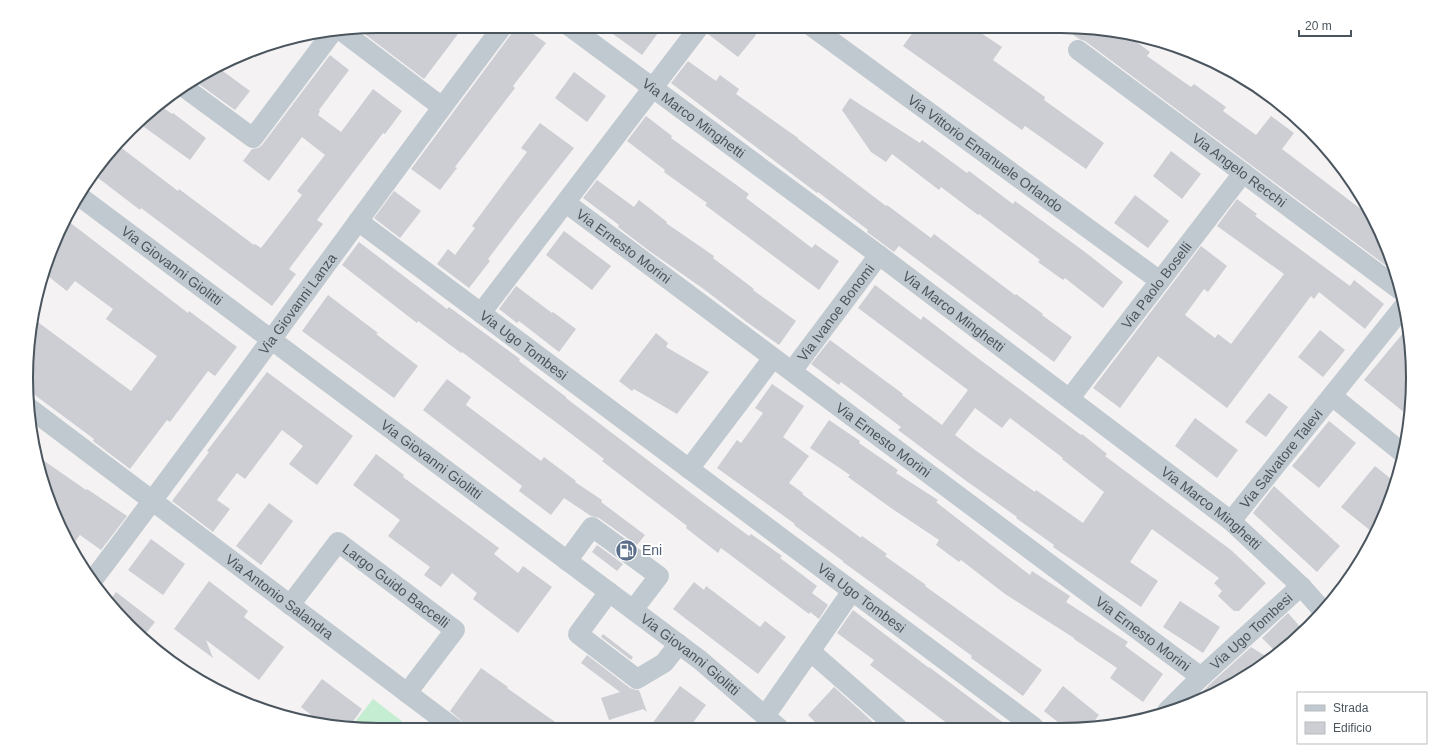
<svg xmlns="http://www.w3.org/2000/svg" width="1439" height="756" font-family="Arial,sans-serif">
	<rect width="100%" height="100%" fill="#f4f2f2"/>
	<path fill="#c4edd2" d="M373,699L412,729L350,728Z"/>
	<g fill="#ccced3" fill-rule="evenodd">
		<path d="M378,26H464L424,79L358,29Z"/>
		<path d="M514,26H522L546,43L513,86L515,88L455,167L457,168L440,190L411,169L512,33Z"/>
		<path d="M602,26H663L642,55Z"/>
		<path d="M711,26H745L756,35L738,57L708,34Z"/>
		<path d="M917,27H949L958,33L963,27H972L1002,47L993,60L1045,97L1044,100L1104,143L1086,169L1025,126L1022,130L903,46Z"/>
		<path d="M1063,27H1084L1126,34L1150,52L1147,56L1191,87L1194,84L1226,107L1223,111L1256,135L1271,116L1294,133L1282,149L1374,219L1394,265L1396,273L1085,41L1079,39Z"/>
		<path d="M330,55L349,70L319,110L320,111L318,115L341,132L373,89L402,111L385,134L383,133L317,220L323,224L289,269L296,274L272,306L141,208L140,210L93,174L119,146L178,191L179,189L254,245L255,244L261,248L302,195L297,191L325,155L302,137L269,181L243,161L252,149L258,148L262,145Z"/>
		<path d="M688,61L716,81L720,75L739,89L736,94L798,138V139L886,206L887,205L931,238L934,234L1015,295L1016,294L1043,314L1042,315L1072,337L1054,362L899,246L894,252L867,232L868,230L818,192L817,193L671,83Z"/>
		<path d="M220,69L250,91L235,110L196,82Z"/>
		<path d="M574,72L606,96L587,122L555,98Z"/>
		<path d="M850,98L920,143L922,140L967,173L969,171L1013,204L1015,201L1085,252L1123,282L1103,308L1065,278L1063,280L1038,262L1040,260L979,214L978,215L941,187L939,190L892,154L886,162L871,152L842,110Z"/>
		<path d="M158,104L172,114L173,113L206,138L190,160L140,124Z"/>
		<path d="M646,116L672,136L671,138L749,194L746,198L812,248L815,244L839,261L819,290L705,205L707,203L664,172L665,170L627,141Z"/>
		<path d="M540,123L574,148L519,218L488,259L490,261L469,288L437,264L448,249L455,255L475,228L472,226L527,152L521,148Z"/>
		<path d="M1171,151L1201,174L1182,199L1153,176Z"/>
		<path d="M597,180L634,207L639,200L667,222L666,223L714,256L713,258L754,289L753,290L796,321L779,345L748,323L705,290L648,250L618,227L619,225L583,198Z"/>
		<path d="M394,191L421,211L400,238L374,218Z"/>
		<path d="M1135,195L1169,221L1148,248L1114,223Z"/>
		<path d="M1237,199L1257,214L1255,216L1350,286L1354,280L1384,304L1365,329L1319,292L1314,299L1311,296L1227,408L1158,356L1120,408L1093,388L1201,246L1227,266L1208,292L1204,289L1185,315L1215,338L1218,334L1231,344L1284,274L1217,226Z"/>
		<path d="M68,221L188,313L189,311L237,347L215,376L208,371L170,422L167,420L130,469L93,441L94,439L28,390L35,320L131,391L157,356L106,319L113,309L75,281L67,291L44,273Z"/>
		<path d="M564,231L611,266L592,290L546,255Z"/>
		<path d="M359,242L447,309L449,307L520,359L519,361L566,397V398L704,503L749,536L751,534L782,556L780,558L817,586L812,593L828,605L819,619L810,612L809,614L721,548L718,553L686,528L687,526L602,461L604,459L561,426L462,352L461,353L418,321L417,323L342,265Z"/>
		<path d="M875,285L921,320L923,316L979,359L1081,435L1082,434L1107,454L1105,456L1231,550L1266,583L1239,611H1234L1218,596L1222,591L1214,583L1219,578L1152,529L1130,562L1158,581L1141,607L1053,547L1054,545L1016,518L1017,517L965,480L898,430L901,427L841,382L839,385L811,364L830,340L903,394L902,395L942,425L968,390L858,308ZM975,408L1002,428L1010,418L1063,458L1062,459L1104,492L1083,523L1036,490L1035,492L975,450L955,435Z"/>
		<path d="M516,286L552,313L553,312L576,329L559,352L519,321L517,323L499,309Z"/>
		<path d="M328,295L378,333L376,334L418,366L394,398L302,331Z"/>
		<path d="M1409,326L1410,332L1412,401L1410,417L1364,380Z"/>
		<path d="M1320,330L1345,350L1323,377L1298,357Z"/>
		<path d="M656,333L668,343L666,347L709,372L677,414L634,389L632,391L619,381Z"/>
		<path d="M267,372L353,436L317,485L289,464L303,446L282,430L245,479L237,473L217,500L230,509L213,532L172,501L209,452L207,451Z"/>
		<path d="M447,379L471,397L466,405L541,461L544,457L576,481L575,482L602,500L601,502L645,535L637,545L599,518L591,516L564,498L551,515L519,491L522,486L423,410Z"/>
		<path d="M772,384L804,406L783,437L809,456L789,483L803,493L802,494L861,538L862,536L887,554L885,556L926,585L925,586L1042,670L1023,696L971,658L972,656L843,562V561L794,525L795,524L717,468L737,440L741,443L763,413L755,408Z"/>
		<path d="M1269,393L1288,407L1266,437L1245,422Z"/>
		<path d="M1195,418L1238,450L1217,478L1175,446Z"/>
		<path d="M829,420L860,441L859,443L898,470L896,473L938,500L936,502L1030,575L1032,571L1070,596L1066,602L1128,642L1125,646L1163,674L1143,702L1110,678L1117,668L1074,639V638L1005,594L961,560L959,562L936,545L939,540L891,508L848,477L850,475L810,448Z"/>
		<path d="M1329,421L1356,443L1319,488L1292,466Z"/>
		<path d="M376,454L404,475L403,477L499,548L494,554L518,573L523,566L552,587L518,633L473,599L477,593L452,573L441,587L424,575L430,567L388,536L400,520L353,485Z"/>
		<path d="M40,458L86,490L87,489L127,516L101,550L80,535L71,547L53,513Z"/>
		<path d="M1375,466L1396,483L1376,535L1341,507Z"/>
		<path d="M1274,486L1340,546L1317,572L1253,513Z"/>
		<path d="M269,503L293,521L261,565L236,546Z"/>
		<path d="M151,539L185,564L163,595L128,570Z"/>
		<path d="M597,545L623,564L617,571L592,552Z"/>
		<path d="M209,581L248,611L244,617L284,647L259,680L206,640L213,658L174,629Z"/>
		<path d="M694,582L704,590L706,586L760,627L765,621L786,637L758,674L673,609Z"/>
		<path d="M116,592L155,622L143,637L129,627L109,602Z"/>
		<path d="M1180,601L1220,627L1203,653L1163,627Z"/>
		<path d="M853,610L929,668V667L1009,727H952L870,665L874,660L837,633Z"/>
		<path d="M1288,613L1303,630L1277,653L1262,638Z"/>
		<path d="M603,634L633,657L631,660L601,637Z"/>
		<path d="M1251,647L1270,659L1257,671L1193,704L1192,703L1209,685Z"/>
		<path d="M587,655L630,688L636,690H639L647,712L643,709L609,720L601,698L620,692L581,663Z"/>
		<path d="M481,668L508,687L507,688L565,729H473L464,723L450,711Z"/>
		<path d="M322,679L362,709L348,728L323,724L301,707Z"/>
		<path d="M680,686L706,705L689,728H649Z"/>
		<path d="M1063,686L1099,715L1090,727H1064L1044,711Z"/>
		<path d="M834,687L862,712L879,728H821L808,715Z"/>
	</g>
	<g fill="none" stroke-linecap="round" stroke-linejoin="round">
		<g stroke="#c0c9cf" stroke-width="20">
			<path id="s1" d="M569,26L879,255L1231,521L1301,586L1324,612"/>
			<path id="s2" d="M811,26L1160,281"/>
			<path d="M343,32L442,107"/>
			<path id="s3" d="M1078,50L1400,290"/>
			<path d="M185,88L253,138L331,34"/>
			<path id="s4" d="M79,196L700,660L779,728"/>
			<path id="s5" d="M566,203L1201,677"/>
			<path id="s6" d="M358,221L1034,727"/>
			<path d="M481,313L700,26"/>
			<path id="s7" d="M792,371L879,255"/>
			<path d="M1332,396L1404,454"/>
			<path id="s8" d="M1070,398L1243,173"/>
			<path id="s9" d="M28,407L455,729"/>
			<path d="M689,469L773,358"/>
			<path id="s10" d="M1231,521L1404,306"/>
			<path d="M567,561L592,527L659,576L633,610"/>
			<path id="s11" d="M92,581C231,398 364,210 503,26"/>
			<path d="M609,592L578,634L637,679L664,663L679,644"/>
			<path id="s12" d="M290,605L338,542L455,630L407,693"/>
			<path d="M810,651L898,728"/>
			<path id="s13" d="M1167,711L1201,677L1301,586"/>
			<path d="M765,716L852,591"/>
		</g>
	</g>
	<defs>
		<symbol id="fuel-disc" viewBox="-11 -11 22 22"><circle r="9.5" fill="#5c6f8a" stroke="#fff"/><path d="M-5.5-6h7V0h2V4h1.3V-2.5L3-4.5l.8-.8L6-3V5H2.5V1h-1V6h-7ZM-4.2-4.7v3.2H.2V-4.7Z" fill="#fff"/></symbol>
	</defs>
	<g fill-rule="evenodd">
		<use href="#fuel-disc" x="614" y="538" width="25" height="25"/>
	</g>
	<g text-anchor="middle" stroke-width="4" stroke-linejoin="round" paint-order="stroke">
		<g font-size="14" fill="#4a555e" stroke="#fff">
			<text dy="5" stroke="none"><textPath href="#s1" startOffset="155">Via Marco Minghetti</textPath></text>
			<text dy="5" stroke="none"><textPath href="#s2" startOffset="216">Via Vittorio Emanuele Orlando</textPath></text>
			<text dy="5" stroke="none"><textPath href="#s3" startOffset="201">Via Angelo Recchi</textPath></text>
			<text dy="5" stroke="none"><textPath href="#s5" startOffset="72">Via Ernesto Morini</textPath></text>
			<text dy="5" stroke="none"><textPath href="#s4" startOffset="116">Via Giovanni Giolitti</textPath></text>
			<text dy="5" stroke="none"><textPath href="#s8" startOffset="142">Via Paolo Boselli</textPath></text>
			<text dy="5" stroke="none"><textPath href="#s11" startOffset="345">Via Giovanni Lanza</textPath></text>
			<text dy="5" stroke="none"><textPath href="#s1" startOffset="479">Via Marco Minghetti</textPath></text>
			<text dy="5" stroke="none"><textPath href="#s7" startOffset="73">Via Ivanoe Bonomi</textPath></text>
			<text dy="5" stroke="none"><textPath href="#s6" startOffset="207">Via Ugo Tombesi</textPath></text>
			<text dy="5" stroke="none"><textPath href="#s5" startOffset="396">Via Ernesto Morini</textPath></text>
			<text dy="5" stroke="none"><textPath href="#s4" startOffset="440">Via Giovanni Giolitti</textPath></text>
			<text dy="5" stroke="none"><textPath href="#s10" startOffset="80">Via Salvatore Talevi</textPath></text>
			<text dy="5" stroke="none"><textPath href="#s1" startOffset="803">Via Marco Minghetti</textPath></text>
			<text dy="5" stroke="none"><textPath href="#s12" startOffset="152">Largo Guido Baccelli</textPath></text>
			<text dy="5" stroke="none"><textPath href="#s9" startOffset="315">Via Antonio Salandra</textPath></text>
			<text dy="5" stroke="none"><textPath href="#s6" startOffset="629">Via Ugo Tombesi</textPath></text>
			<text dy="5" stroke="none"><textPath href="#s13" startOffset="116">Via Ugo Tombesi</textPath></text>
			<text dy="5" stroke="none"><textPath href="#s5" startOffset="720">Via Ernesto Morini</textPath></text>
			<text dy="5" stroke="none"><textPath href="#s4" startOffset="764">Via Giovanni Giolitti</textPath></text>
		</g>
		<g font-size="14" fill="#4e5e75" stroke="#fff" text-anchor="start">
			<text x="642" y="555">Eni</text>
		</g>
	</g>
	<path d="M0 0H1439V756H0ZM378 33H1061A345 345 0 0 1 1406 378V378A345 345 0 0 1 1061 723H378A345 345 0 0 1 33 378V378A345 345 0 0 1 378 33Z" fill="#fff" fill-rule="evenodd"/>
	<path fill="none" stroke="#4a555e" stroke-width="2" d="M378 33H1061A345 345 0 0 1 1406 378V378A345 345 0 0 1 1061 723H378A345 345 0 0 1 33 378V378A345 345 0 0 1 378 33Z"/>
	<rect x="1297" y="692" width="130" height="52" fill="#ffffff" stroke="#b7bbbf"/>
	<rect x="1305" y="705" width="20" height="6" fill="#c0c9cf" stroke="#b7bbbf"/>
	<text x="1333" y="712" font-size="12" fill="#4a555e">Strada</text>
	<rect x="1305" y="722" width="20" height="12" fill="#ccced3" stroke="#b7bbbf"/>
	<text x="1333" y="732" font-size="12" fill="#4a555e">Edificio</text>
	<path d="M1299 30v6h52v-6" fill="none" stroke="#4a555e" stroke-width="2"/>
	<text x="1305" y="30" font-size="12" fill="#4a555e" stroke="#ffffff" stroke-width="3" paint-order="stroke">20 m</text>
</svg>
